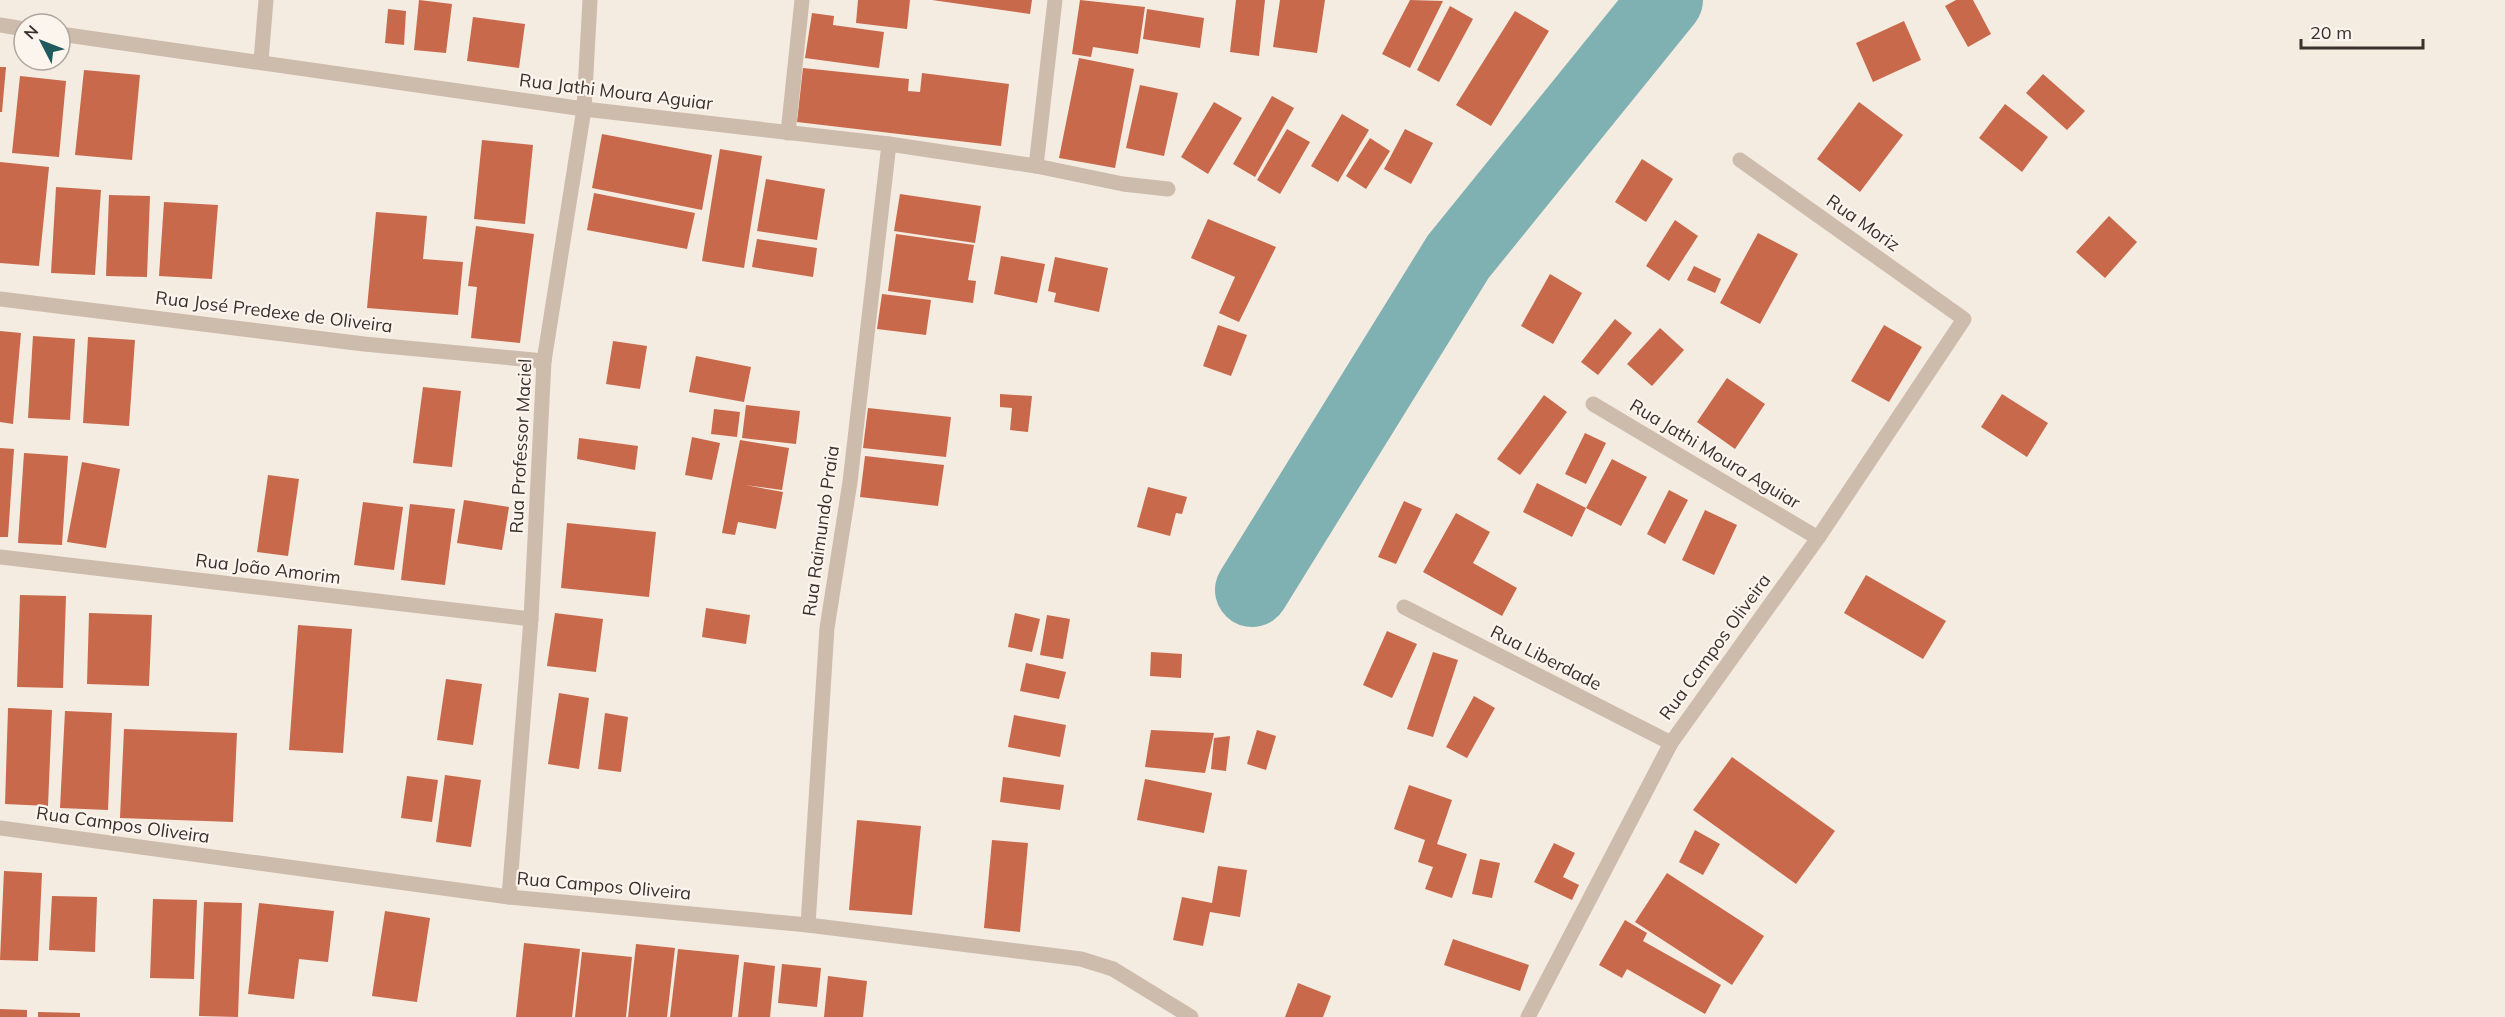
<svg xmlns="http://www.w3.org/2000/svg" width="2505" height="1017" font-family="Mulish,sans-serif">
	<rect width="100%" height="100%" fill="#f4ebe1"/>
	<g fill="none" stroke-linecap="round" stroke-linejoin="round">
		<path stroke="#7fb0b2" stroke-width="74" d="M1252,590L1458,257L1666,0"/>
	</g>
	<g fill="#c8694b">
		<path d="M419,0L452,4L446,53L414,50Z"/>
		<path d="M858,0H910L907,29L856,23Z"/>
		<path d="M932,0H1032L1030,14Z"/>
		<path d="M1080,0L1145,7L1138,54L1093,47L1091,57L1072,54Z"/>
		<path d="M1236,0H1265L1259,56L1230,52Z"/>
		<path d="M1280,0H1325L1317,53L1273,47Z"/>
		<path d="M1410,0L1443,1L1410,68L1382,54Z"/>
		<path d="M1956,0H1973L1991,34L1968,47L1945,6Z"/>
		<path d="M1450,6L1473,19L1439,82L1417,70Z"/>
		<path d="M388,9L406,11L404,45L385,43Z"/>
		<path d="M1147,9L1204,18L1200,48L1143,39Z"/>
		<path d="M1515,11L1549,31L1491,126L1456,105Z"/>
		<path d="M812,13L834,16L833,25L884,32L879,68L805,58Z"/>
		<path d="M473,17L525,24L519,68L467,61Z"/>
		<path d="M1904,21L1921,60L1873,82L1856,43Z"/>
		<path d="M1079,58L1134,69L1115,168L1059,158Z"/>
		<path d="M0,67H6L2,112H0Z"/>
		<path d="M803,68L909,79L908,91L920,92L922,73L1009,84L1001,146L797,122Z"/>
		<path d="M84,70L140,75L132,160L75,155Z"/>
		<path d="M2043,74L2085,111L2067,130L2026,93Z"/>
		<path d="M20,76L66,81L59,157L12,153Z"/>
		<path d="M1140,85L1178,93L1164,156L1126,148Z"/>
		<path d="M1272,96L1294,108L1255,177L1233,164Z"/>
		<path d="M1214,102L1242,118L1208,174L1181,157Z"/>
		<path d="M1859,102L1903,135L1860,192L1817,159Z"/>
		<path d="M2005,104L2048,137L2022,172L1979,138Z"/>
		<path d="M1342,114L1369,130L1338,182L1311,166Z"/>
		<path d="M1287,129L1310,142L1280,194L1257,180Z"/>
		<path d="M1405,129L1433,143L1411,184L1384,169Z"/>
		<path d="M602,134L712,155L702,210L592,188Z"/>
		<path d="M1370,138L1390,151L1366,189L1346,176Z"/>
		<path d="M482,140L533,145L525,224L474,219Z"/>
		<path d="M720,149L762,156L744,268L702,261Z"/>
		<path d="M1642,159L1673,179L1646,222L1615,202Z"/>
		<path d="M0,162L49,167L39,266L0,263Z"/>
		<path d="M766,179L825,189L817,240L757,231Z"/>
		<path d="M56,187L101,190L95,275L51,273Z"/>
		<path d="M594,193L695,213L687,249L587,230Z"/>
		<path d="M900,194L981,206L975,243L894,231Z"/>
		<path d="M109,195L150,196L147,277L106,276Z"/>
		<path d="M164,202L218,205L212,279L159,276Z"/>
		<path d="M376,212L427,216L423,259L463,262L458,315L367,308Z"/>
		<path d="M2109,216L2137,242L2105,278L2076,252Z"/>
		<path d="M1208,219L1276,247L1239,322L1219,313L1235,277L1191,258Z"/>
		<path d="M1675,220L1698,236L1669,281L1646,266Z"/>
		<path d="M476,226L534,234L520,343L471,338L477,287L468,286Z"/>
		<path d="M1758,233L1798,254L1760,324L1720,303Z"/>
		<path d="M896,234L974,245L968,280L976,281L973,303L888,291Z"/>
		<path d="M757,239L817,248L813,277L752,267Z"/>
		<path d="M1001,256L1045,264L1037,303L994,294Z"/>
		<path d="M1055,257L1108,268L1099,312L1054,302L1056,293L1048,291Z"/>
		<path d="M1694,266L1721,279L1715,293L1687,280Z"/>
		<path d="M1550,274L1582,293L1553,344L1521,326Z"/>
		<path d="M882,294L931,300L926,335L877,329Z"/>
		<path d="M1615,319L1632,333L1598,375L1581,362Z"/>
		<path d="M1218,325L1247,335L1231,376L1203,366Z"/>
		<path d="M1884,325L1922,347L1889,402L1851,381Z"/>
		<path d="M1660,328L1684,350L1652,386L1627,364Z"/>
		<path d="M0,331L21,333L13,424L0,422Z"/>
		<path d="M33,336L75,339L70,420L28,418Z"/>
		<path d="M88,337L135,340L129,426L83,423Z"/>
		<path d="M613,341L647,346L640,389L606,384Z"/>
		<path d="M696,356L751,367L744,402L689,392Z"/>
		<path d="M1727,378L1765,404L1735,449L1697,422Z"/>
		<path d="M423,387L461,391L452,467L413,463Z"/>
		<path d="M1000,394L1032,396L1028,432L1010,430L1012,408L1000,407Z"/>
		<path d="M2002,394L2048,423L2027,457L1981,427Z"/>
		<path d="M1544,395L1567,412L1520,475L1497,459Z"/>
		<path d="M746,405L800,411L796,444L742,438Z"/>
		<path d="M868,408L951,417L946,457L863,448Z"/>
		<path d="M714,409L740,412L737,437L711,434Z"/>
		<path d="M1585,433L1606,443L1586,484L1565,474Z"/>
		<path d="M692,437L720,443L712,480L685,475Z"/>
		<path d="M579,438L638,446L635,470L577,459Z"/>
		<path d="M740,440L789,448L782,490L745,485L783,492L776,529L738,522L735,535L722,533Z"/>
		<path d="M0,448L14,449L8,537H0Z"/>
		<path d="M24,453L68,456L62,545L18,543Z"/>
		<path d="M865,456L944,465L938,506L860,497Z"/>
		<path d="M1612,459L1647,477L1621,526L1586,508L1572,537L1523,512L1537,483L1586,508Z"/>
		<path d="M82,462L120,469L106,548L67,542Z"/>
		<path d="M268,475L299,479L288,556L257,552Z"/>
		<path d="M1148,487L1187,497L1182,514L1176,513L1170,536L1137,527Z"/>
		<path d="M1669,490L1688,500L1665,544L1647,534Z"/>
		<path d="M464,500L509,507L502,550L457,543Z"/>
		<path d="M1404,501L1422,509L1396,564L1378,557Z"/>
		<path d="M363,502L403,507L394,570L354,565Z"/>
		<path d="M410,504L455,509L445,585L401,580Z"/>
		<path d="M1705,510L1737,525L1714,575L1682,560Z"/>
		<path d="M1456,513L1490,532L1473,563L1517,588L1502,616L1423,572Z"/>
		<path d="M567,523L656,532L649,597L561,588Z"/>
		<path d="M1866,575L1946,621L1923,659L1844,613Z"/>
		<path d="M20,595L66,596L63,688L17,687Z"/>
		<path d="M706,608L750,615L746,644L702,637Z"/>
		<path d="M89,613L152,615L149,686L87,684Z"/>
		<path d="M555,613L603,619L596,672L547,666Z"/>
		<path d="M1015,613L1040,619L1032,652L1008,647Z"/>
		<path d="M1047,615L1070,619L1063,659L1040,655Z"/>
		<path d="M298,625L352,629L343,753L289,750Z"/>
		<path d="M1387,631L1417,644L1392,698L1363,685Z"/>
		<path d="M1151,652L1182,654L1181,678L1150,676Z"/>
		<path d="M1433,652L1458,660L1433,737L1407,729Z"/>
		<path d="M1026,663L1066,672L1059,699L1020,691Z"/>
		<path d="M446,679L482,684L473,745L437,740Z"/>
		<path d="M559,693L589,698L579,769L548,764Z"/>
		<path d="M1474,696L1495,708L1467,758L1446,747Z"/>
		<path d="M8,708L52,710L48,806L5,804Z"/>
		<path d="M65,711L112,713L108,810L60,808Z"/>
		<path d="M605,713L628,717L621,772L598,769Z"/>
		<path d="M1014,715L1066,725L1060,757L1008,747Z"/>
		<path d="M124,729L237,733L233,822L120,818Z"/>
		<path d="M1151,730L1214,733L1205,773L1145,767Z"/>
		<path d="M1257,730L1276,736L1266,770L1247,764Z"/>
		<path d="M1230,736L1226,771L1211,769L1214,738Z"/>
		<path d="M1732,757L1835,831L1796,884L1693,810Z"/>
		<path d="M445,775L481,780L471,847L436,842Z"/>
		<path d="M407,776L438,780L432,822L401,818Z"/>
		<path d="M1003,777L1064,785L1060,810L1000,802Z"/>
		<path d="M1145,779L1212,793L1204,833L1137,820Z"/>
		<path d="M1409,785L1452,800L1437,844L1467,854L1452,898L1425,889L1433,867L1418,862L1425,840L1394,829Z"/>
		<path d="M857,820L921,826L912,915L849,910Z"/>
		<path d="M1695,830L1720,844L1703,875L1679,862Z"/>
		<path d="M992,840L1028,843L1020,932L984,928Z"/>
		<path d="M1554,843L1575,853L1563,877L1579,885L1572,900L1534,882Z"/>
		<path d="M1480,859L1500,863L1492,898L1472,894Z"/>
		<path d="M1218,866L1247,870L1240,917L1210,912L1203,946L1173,940L1182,897L1212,903Z"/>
		<path d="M4,871L42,873L38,961L0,960Z"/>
		<path d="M1667,873L1764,936L1732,985L1635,922Z"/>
		<path d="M52,896L97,897L95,952L49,950Z"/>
		<path d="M153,899L197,900L194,979L150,978Z"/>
		<path d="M204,902L242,903L238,1017L199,1016Z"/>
		<path d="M259,903L334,911L328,962L299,959L294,999L248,994Z"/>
		<path d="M385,911L430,918L417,1002L372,996Z"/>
		<path d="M1625,920L1647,933L1643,941L1721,985L1705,1014L1627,969L1622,978L1599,965Z"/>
		<path d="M1453,939L1529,965L1520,991L1444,965Z"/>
		<path d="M524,943L580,949L572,1017H516Z"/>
		<path d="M636,944L675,948L667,1017H628Z"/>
		<path d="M678,949L739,955L732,1017H670Z"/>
		<path d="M582,952L632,957L626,1017H575Z"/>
		<path d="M744,962L775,966L770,1017H738Z"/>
		<path d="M782,964L821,968L817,1007L778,1003Z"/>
		<path d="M828,976L867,981L863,1017H824Z"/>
		<path d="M1298,983L1331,996L1323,1017H1285Z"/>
		<path d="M0,1009L27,1010V1017H0Z"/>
		<path d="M38,1012L80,1013V1017H38Z"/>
	</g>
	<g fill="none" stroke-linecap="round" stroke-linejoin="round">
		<g stroke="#cdbbac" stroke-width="15">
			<path d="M0,25L24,29"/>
			<path d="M60,34L584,109L889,144L1036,166L1123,184L1168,189"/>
			<path d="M261,61L266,0"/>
			<path d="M788,133L802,0"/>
			<path d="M1036,166L1055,0"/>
			<path d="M0,299L364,344L544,361"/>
			<path d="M1593,404L1818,538"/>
			<path d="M0,557L531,619"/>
			<path d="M1404,607L1671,743"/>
			<path d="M0,828L509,897L808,925L1081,959L1113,969L1191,1017"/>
			<path d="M509,897L531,619L544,361L584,109L590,0"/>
			<path d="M808,925L827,628L850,482L889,144"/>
			<path d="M1528,1017L1671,743L1818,538L1964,319L1740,160"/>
		</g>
	</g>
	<g text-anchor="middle" stroke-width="4.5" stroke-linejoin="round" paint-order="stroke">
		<g font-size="18" fill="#3b302b" stroke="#fbf5ee">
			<text transform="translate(616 92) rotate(7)" y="6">Rua Jathi Moura Aguiar</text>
			<text transform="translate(1863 223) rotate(35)" y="6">Rua Moriz</text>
			<text transform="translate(274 312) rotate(7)" y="6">Rua José Predexe de Oliveira</text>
			<text transform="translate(521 446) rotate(-87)" y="6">Rua Professor Maciel</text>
			<text transform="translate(1715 454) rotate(31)" y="6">Rua Jathi Moura Aguiar</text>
			<text transform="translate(821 531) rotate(-82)" y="6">Rua Raimundo Praia</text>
			<text transform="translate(268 569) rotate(7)" y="6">Rua João Amorim</text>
			<text transform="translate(1715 647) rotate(-54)" y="6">Rua Campos Oliveira</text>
			<text transform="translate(1546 658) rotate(27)" y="6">Rua Liberdade</text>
			<text transform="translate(123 825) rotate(8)" y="6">Rua Campos Oliveira</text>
			<text transform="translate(604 886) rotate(5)" y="6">Rua Campos Oliveira</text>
		</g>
	</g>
	<g transform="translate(42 42) rotate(312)"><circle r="28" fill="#fbf5ee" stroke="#aea6a0" stroke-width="1.5"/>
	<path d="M0-4.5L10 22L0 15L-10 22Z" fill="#1f5a5e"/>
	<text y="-9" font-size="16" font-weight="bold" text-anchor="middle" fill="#3b302b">N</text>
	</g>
	<path d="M2301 39v9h122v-9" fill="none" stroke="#3b302b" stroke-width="3"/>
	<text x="2310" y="39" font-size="18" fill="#3b302b" stroke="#fbf5ee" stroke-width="4.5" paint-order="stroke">20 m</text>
</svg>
